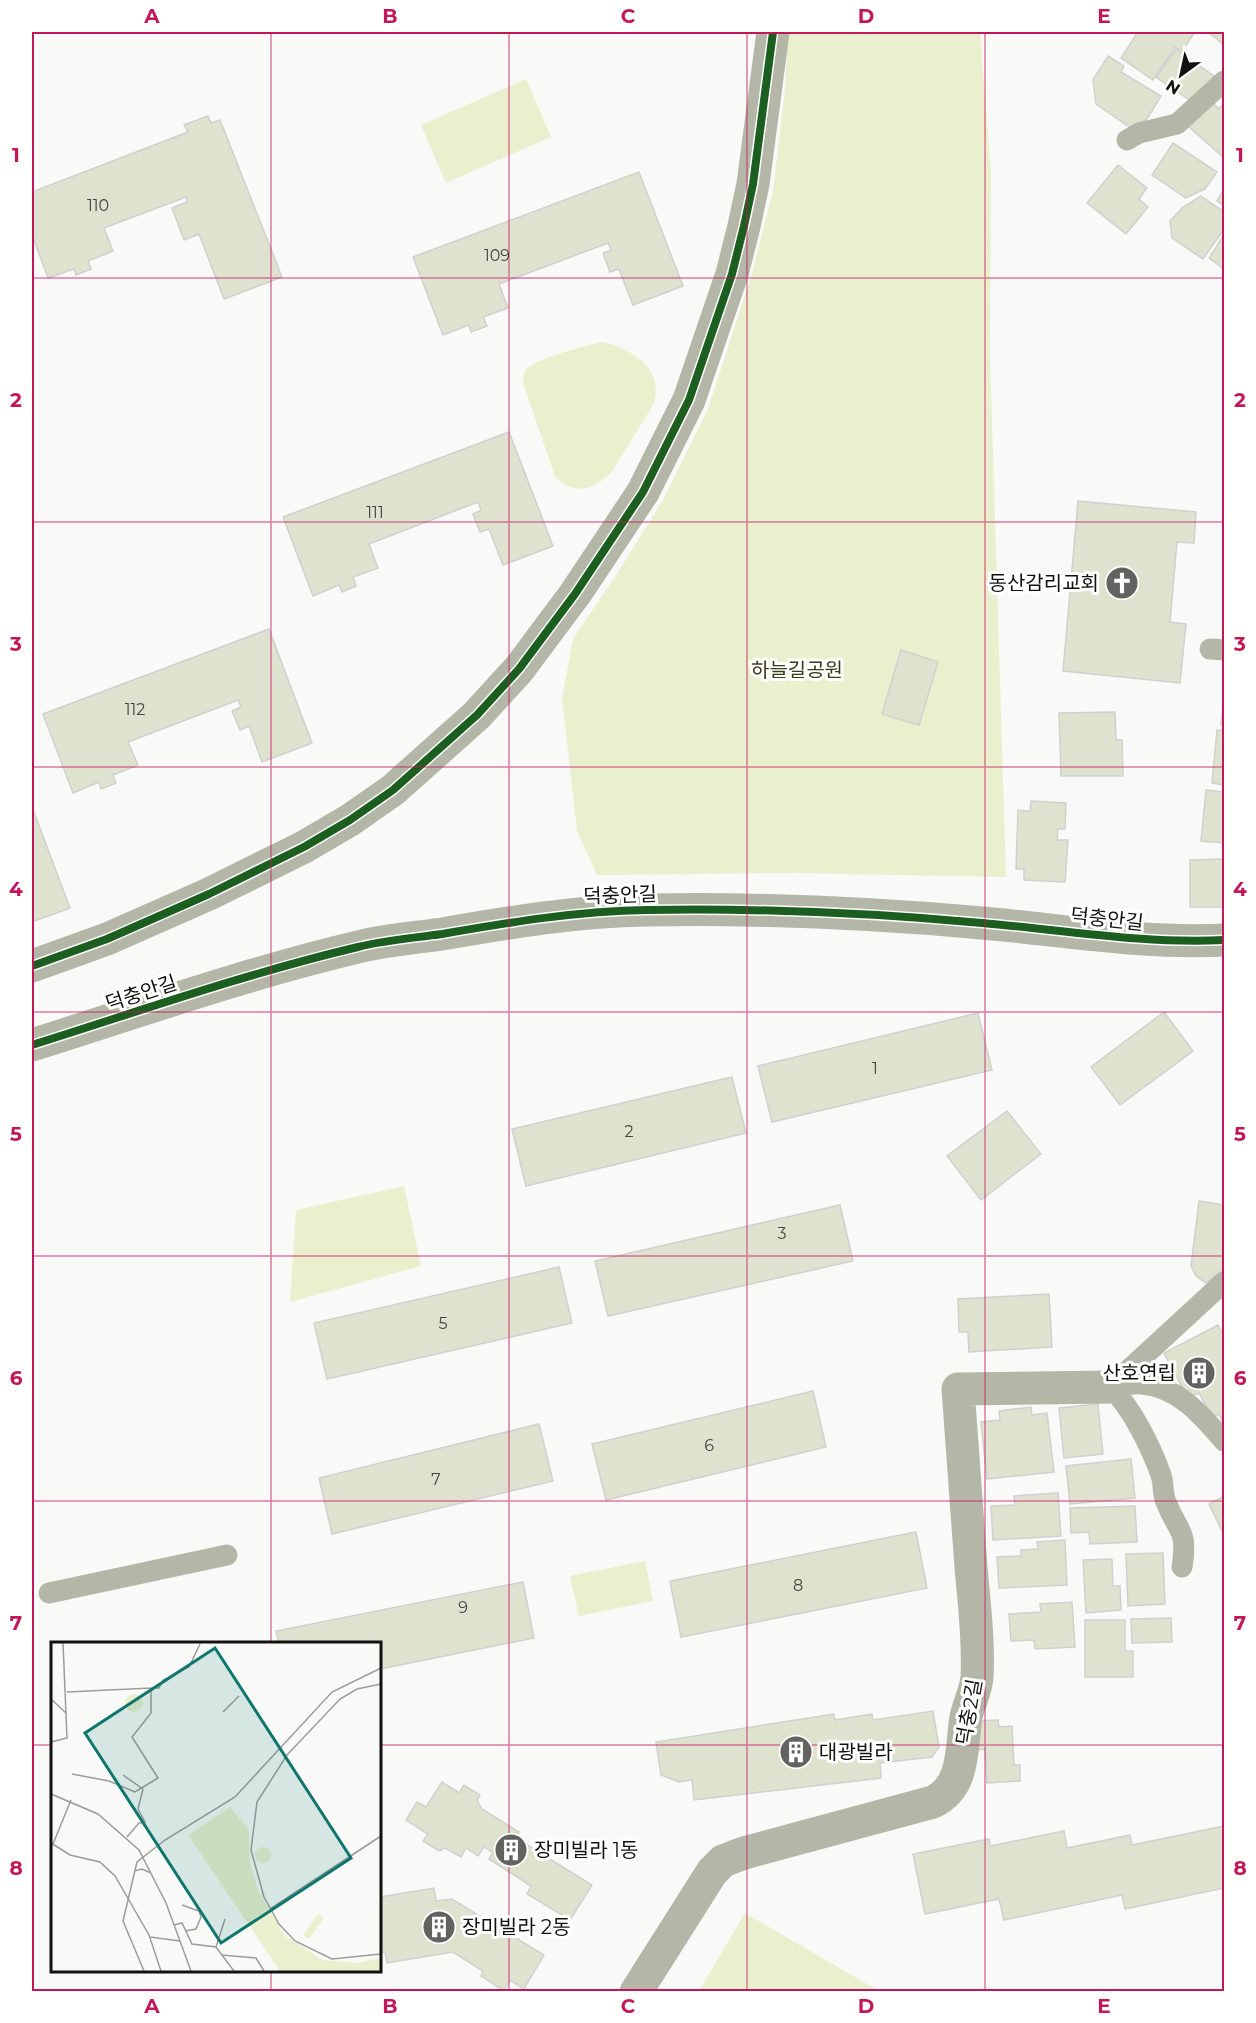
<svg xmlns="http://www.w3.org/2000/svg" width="1256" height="2023" font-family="Montserrat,'Noto Sans KR',sans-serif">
	<rect width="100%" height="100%" fill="#f9f9f8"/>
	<g fill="#eaefce">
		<path d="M788,32H980L991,172L990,355L1006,877L797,873L597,875L577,831L562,698L573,639L617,574L663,500L708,409L751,277L773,191L785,90Z"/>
		<path d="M526,79L551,137L446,183L421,125Z"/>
		<path d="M602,342C632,348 666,371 653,405L611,473C593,490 573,496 555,476L524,386C523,380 522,373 527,368C537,359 587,345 602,342Z"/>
		<path d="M404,1186L421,1266L290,1302L296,1210Z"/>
		<path d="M645,1561L653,1601L579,1616L570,1576Z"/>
		<path d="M745,1913L879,1991H699Z"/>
	</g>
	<g fill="#e0e2d0" stroke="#d0d0cf" stroke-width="1.5">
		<path d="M1138,32H1195L1182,51L1175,47L1153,80L1121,58Z"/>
		<path d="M1208,32H1224V45Z"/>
		<path d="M1176,49L1214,76L1195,104L1156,77Z"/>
		<path d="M1108,56L1124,66L1121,72L1161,96L1147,119L1131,128L1096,104L1093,80Z"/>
		<path d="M1211,101L1219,109L1224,103V158L1188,126Z"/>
		<path d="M208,116L211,123L220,120L282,277L224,299L199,234L184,240L172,208L187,202L186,197L104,228L113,251L88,261L91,269L76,275L74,269L48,278L32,235V192L188,132L184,125Z"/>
		<path d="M1173,143L1217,172L1205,189L1186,198L1152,175Z"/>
		<path d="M1118,165L1147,188L1139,199L1148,207L1126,234L1087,203Z"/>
		<path d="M639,172L683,286L633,305L619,269L610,272L603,253L611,250L608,243L499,284L508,308L483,317L487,326L471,332L469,325L443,335L413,257Z"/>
		<path d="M1224,189V206L1217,201Z"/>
		<path d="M1201,196L1224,212V229L1203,259L1172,238L1170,221L1182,208Z"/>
		<path d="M1224,235V269L1209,258Z"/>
		<path d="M509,432L553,546L503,565L489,529L480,532L473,514L481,510L478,502L369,544L378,568L353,577L356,586L342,592L339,585L313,596L283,517Z"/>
		<path d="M1078,501L1196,512L1194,543L1177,542L1170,622L1186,624L1180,683L1063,671Z"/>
		<path d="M269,629L312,743L262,762L249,726L240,730L232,711L241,707L238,700L128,742L138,765L113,775L116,783L101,789L99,782L73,793L43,714Z"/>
		<path d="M901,650L938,662L919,725L882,714Z"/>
		<path d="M1224,694V725H1221Z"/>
		<path d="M1115,712L1116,740H1122L1123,776H1061L1059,713Z"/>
		<path d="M1217,730L1224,731V785L1212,783Z"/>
		<path d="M1206,790L1224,792V843L1201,841Z"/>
		<path d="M1031,801L1066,803L1065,829H1058L1057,840H1068L1065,882L1024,880V869H1016L1018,810L1030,811Z"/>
		<path d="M32,807L70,908L32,922Z"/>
		<path d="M1224,859V907H1190V860Z"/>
		<path d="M1164,1012L1193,1051L1120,1105L1091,1067Z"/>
		<path d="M978,1013L992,1070L772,1122L758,1066Z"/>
		<path d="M732,1077L746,1133L526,1186L512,1129Z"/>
		<path d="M1007,1111L1041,1154L981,1200L947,1156Z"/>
		<path d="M1199,1201L1224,1205V1269L1206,1283L1196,1276L1191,1266Z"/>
		<path d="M840,1205L853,1261L608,1316L595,1261Z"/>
		<path d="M559,1267L572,1323L327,1379L314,1323Z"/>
		<path d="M1049,1294L1052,1347L969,1352L968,1332H959L958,1299Z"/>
		<path d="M1218,1325L1224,1337V1425L1219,1414L1212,1417L1199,1393L1188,1398L1164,1353Z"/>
		<path d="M813,1391L826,1447L606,1500L592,1444Z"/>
		<path d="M1098,1404L1103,1454L1064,1458L1059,1408Z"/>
		<path d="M1031,1407L1032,1415L1047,1413L1054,1472L987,1479L981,1422L1000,1420L999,1411Z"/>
		<path d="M539,1424L553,1481L332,1534L319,1478Z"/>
		<path d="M1131,1459L1135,1498L1070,1504L1066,1466Z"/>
		<path d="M1058,1493L1061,1536L993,1540L991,1506L1015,1505L1014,1496Z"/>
		<path d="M1224,1496V1530L1222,1531L1209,1504Z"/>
		<path d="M1135,1506L1137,1542L1090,1544L1089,1532L1071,1533L1070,1508Z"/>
		<path d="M916,1532L927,1588L681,1637L670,1581Z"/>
		<path d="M1065,1540L1067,1585L999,1588L997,1557L1021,1556V1550L1038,1549L1037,1542Z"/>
		<path d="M1163,1553L1165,1604L1128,1606L1126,1554Z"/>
		<path d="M1112,1559L1113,1586H1120L1121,1610L1086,1613L1083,1560Z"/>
		<path d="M523,1582L534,1638L380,1669V1644H279L276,1631Z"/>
		<path d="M1072,1602L1075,1647L1035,1649L1034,1640L1011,1641L1009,1614L1041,1612L1040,1604Z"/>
		<path d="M1171,1618L1172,1642L1132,1643L1131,1619Z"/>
		<path d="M1085,1620H1125V1651H1133V1677H1085Z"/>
		<path d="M933,1711L939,1747L932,1757L880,1763L881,1778L694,1800L692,1780L679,1782L661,1775L656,1742L834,1714L835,1720L872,1714L873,1720Z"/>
		<path d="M998,1720L999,1727L1012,1726L1014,1765H1020V1781L987,1783L985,1749L976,1750L974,1721Z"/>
		<path d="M442,1782L459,1793L464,1785L480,1795L477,1800L482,1809L519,1832L516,1838L592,1885L570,1920L527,1894L531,1886L489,1859L493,1853L484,1847L478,1856L466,1848L461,1857L445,1848L439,1851L423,1841L428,1834L406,1820L417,1802L426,1807Z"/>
		<path d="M1224,1826V1888L1125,1909L1122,1895L1004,1920L999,1899L925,1914L913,1854L989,1839L990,1846L1064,1831L1067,1848L1130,1835L1132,1845Z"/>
		<path d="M434,1888L436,1901L452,1899L544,1955L524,1989L510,1980L504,1991L481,1976L483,1971L453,1952L387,1963L385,1952L380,1953V1897Z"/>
	</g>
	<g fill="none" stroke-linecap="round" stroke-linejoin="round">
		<g stroke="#b4b7a8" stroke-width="21">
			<path d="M1127,140L1139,133L1177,124L1224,81"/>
			<path d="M1210,649L1224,650"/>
			<path d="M1110,1387C1131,1406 1151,1447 1161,1475C1164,1483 1162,1493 1166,1502C1178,1533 1188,1528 1182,1567"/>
			<path d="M1110,1387L1224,1282"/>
			<path d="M1110,1387C1120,1386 1132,1383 1142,1384C1179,1387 1202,1416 1224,1441"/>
			<path d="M49,1593L227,1555"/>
		</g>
		<g stroke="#b4b7a8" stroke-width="33">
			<path d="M32,966L107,939L209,894L304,847L350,820L393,790L477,715L519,669L575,594L643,492L689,400L732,274L744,226L753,184L773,32"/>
			<path d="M636,1992L712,1872L723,1861L744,1853L933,1802C966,1786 961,1747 966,1717C969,1703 976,1691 977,1677C979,1640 974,1603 971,1567C967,1508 962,1448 958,1389L1110,1387"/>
		</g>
		<path stroke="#b4b7a8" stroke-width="33" d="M32,1045C140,1011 248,973 358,947C385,940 414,938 442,934C511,922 578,911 647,910C759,908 871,913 982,923C1063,930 1143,944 1224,940"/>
		<defs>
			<g id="cycleway">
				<path d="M32,966L107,939L209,894L304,847L350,820L393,790L477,715L519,669L575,594L643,492L689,400L732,274L744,226L753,184L773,32"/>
				<path d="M32,1045C140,1011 248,973 358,947C385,940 414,938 442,934C511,922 578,911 647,910C759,908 871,913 982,923C1063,930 1143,944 1224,940"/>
			</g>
		</defs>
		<use href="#cycleway" stroke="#fffffe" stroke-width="11"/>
		<use href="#cycleway" stroke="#1b5e20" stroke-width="8"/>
	</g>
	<path fill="none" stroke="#c2185b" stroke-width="1.5" stroke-opacity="0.55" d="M271,32V1644M509,32V1992M747,32V1992M985,32V1992M32,278H1224M32,522H1224M32,767H1224M32,1012H1224M32,1256H1224M32,1501H1224M32,1745H52M380,1745H1224M271,1970V1992"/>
	<defs>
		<symbol id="church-disc" viewBox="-11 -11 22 22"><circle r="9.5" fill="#626261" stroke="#fffffe"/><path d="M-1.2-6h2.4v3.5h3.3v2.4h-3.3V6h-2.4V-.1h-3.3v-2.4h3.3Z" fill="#fff"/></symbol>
		<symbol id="building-disc" viewBox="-11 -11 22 22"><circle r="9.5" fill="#626261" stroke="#fffffe"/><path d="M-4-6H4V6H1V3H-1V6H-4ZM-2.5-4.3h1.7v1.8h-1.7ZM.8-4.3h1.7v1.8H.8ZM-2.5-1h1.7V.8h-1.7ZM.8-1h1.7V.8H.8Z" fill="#fff"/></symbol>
	</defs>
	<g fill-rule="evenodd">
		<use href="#church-disc" x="1103" y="564" width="38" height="38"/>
		<use href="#building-disc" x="1180" y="1354" width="38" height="38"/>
		<use href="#building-disc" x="777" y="1733" width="38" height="38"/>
		<use href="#building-disc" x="492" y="1831" width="38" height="38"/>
		<use href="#building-disc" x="420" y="1908" width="38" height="38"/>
	</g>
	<g text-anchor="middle" stroke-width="6" stroke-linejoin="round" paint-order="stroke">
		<g font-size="16" fill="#454540">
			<text x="98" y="211">110</text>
			<text x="497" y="261">109</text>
			<text x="375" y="518">111</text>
			<text x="135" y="715">112</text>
			<text x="875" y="1074">1</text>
			<text x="629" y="1137">2</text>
			<text x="782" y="1239">3</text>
			<text x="443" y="1329">5</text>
			<text x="709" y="1451">6</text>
			<text x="436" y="1485">7</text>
			<text x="798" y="1591">8</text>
			<text x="463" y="1613">9</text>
		</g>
		<g font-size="20" fill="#111110" stroke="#fffffe" text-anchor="start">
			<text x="1099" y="590" text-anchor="end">동산감리교회</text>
			<text x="1176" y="1380" text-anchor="end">산호연립</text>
			<text x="819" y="1759">대광빌라</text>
			<text x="534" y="1857">장미빌라 1동</text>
			<text x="462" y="1934">장미빌라 2동</text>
		</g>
		<g font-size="20" fill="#373b16" stroke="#fffffe">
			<text x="797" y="677">하늘길공원</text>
		</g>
		<g font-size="20" fill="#111110" stroke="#fffffe">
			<text transform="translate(620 895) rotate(-2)" y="7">덕충안길</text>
			<text transform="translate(1107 919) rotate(6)" y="7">덕충안길</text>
			<text transform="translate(141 993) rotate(-18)" y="7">덕충안길</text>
			<text transform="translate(969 1712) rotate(-80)" y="7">덕충2길</text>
		</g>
	</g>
	<g transform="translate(51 1642)">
		<rect width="330" height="330" fill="#f9f9f8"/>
		<path d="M74 61a9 9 0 1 1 18 0a9 9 0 1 1-18 0ZM179,165L198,188L199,221L207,248L234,294L272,318L306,321L330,316V329H229L137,193ZM204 213a8 8 0 1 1 16 0a8 8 0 1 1-16 0ZM267,272L273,276L258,297L252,293Z" fill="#eaefce"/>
		<path fill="none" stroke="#9c9c9b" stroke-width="1.5" d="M330,42L306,47L289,57L236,113L206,160L200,208L213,255L228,282L244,299L281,317L330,312M100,46H108L112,38L138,25L149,2M16,50L100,46V71L81,95L107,136L84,150L58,139L21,132M0,57L16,72M172,70L188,54M0,100L16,96L12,1M72,133L92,147M0,152L47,172L88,208L115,261L140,329M76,195L88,181L94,180L87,167L92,147M0,201L19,213L49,220L64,234L98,293L110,329M2,202L20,158M83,229L91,227L100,231M131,263L148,269L150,275L145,287L134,289M219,267L330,194M123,283L131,281L141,302L165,305L183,329M99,295L129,299M165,305L174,277M171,313L205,316L213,329M93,329L72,279L86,220L114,198L184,155L281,50L330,26"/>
		<path fill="#0f766e" fill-opacity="0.15" stroke="#0f766e" stroke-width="3" d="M164,6L300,216L170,301L34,91Z"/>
		<rect width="330" height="330" fill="none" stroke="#111110" stroke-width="3"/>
	</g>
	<rect width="1256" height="2023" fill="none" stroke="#fffffe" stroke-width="66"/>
	<g transform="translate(1181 75) rotate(213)" stroke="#fffffe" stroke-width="4.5" paint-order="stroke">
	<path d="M0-4.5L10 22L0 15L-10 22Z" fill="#111110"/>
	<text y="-9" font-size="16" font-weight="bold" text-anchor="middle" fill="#111110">N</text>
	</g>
	<rect x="33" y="33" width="1190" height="1957" fill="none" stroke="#c2185b" stroke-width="2"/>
	<g font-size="20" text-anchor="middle" font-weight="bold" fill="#c2185b">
		<text x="152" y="23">A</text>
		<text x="390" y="23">B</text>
		<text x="628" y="23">C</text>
		<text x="866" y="23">D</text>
		<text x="1104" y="23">E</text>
		<text x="16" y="162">1</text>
		<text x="1240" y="162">1</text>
		<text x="16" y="407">2</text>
		<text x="1240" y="407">2</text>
		<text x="16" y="651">3</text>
		<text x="1240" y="651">3</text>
		<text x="16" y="896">4</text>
		<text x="1240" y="896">4</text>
		<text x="16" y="1141">5</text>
		<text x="1240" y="1141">5</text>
		<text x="16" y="1385">6</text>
		<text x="1240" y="1385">6</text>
		<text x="16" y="1630">7</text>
		<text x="1240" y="1630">7</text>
		<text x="16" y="1875">8</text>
		<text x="1240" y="1875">8</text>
		<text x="152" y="2013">A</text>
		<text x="390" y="2013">B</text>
		<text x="628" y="2013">C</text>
		<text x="866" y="2013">D</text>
		<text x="1104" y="2013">E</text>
	</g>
</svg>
